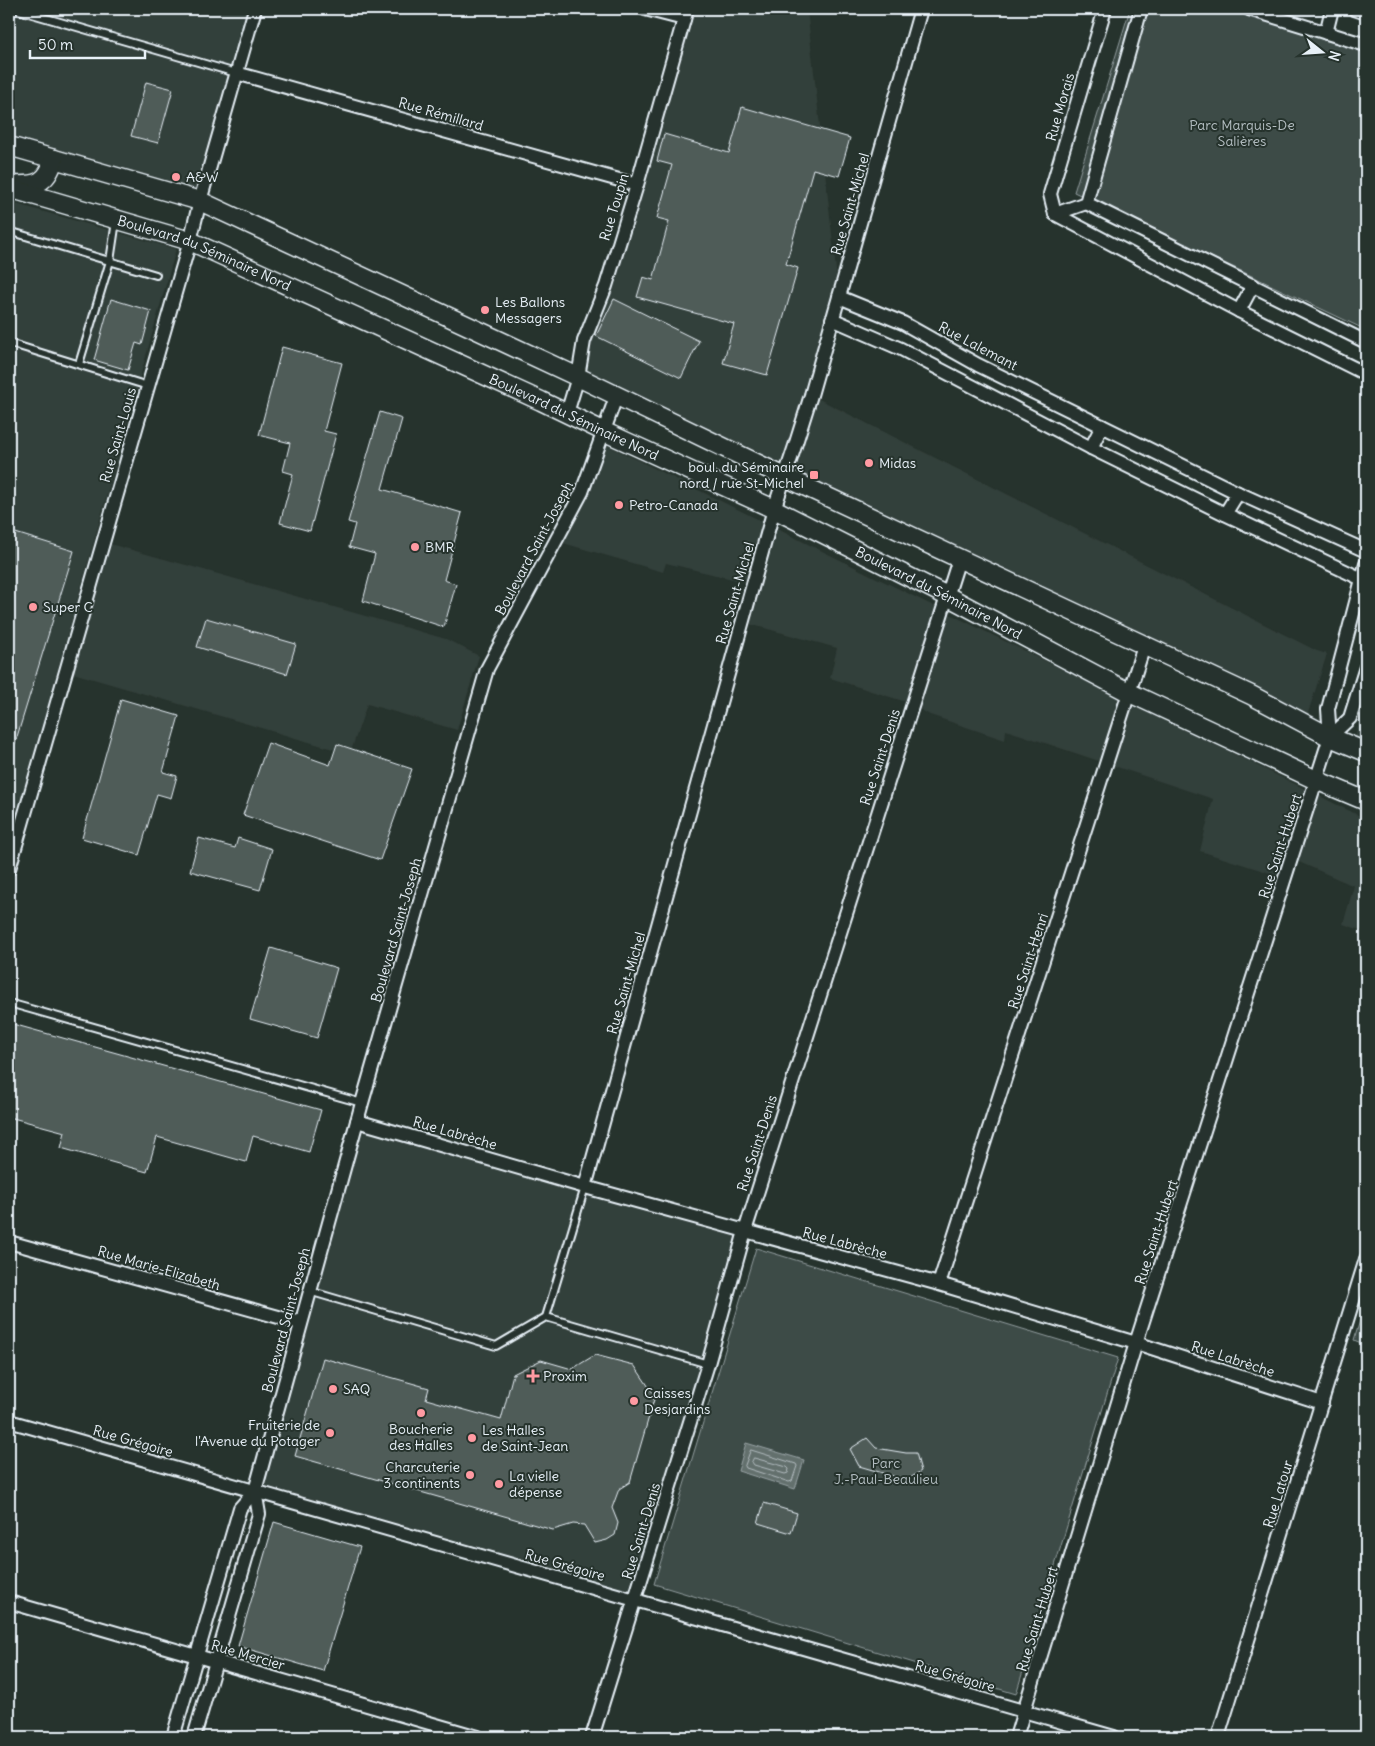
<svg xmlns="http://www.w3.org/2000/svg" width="1375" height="1746" font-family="Delius,sans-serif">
	<rect width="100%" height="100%" fill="#26332d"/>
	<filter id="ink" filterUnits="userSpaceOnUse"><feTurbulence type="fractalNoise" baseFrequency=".02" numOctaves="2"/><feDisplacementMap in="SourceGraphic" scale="10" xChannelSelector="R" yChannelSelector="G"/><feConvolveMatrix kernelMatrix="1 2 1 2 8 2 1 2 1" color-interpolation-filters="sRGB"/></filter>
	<g filter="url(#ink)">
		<g fill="#333f3a">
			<path d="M9,9H255L200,201L9,146Z"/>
			<path d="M687,9H807L839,297L811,395L1317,651L1327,654L1308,713L1251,695L578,377Z"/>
			<path d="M9,202L176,249L9,844Z"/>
			<path d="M607,445L1366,819V932L1343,924L1354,886L1292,859L1286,878L1200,851L1213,799L1006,730L1005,740L930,715L909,703L830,678L837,648L742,622L753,584L666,563L663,572L563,543Z"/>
			<path d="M103,542L222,575L446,639L479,656L457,730L367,704L350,754L66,671Z"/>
			<path d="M1366,699V745L1354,740Z"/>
			<path d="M357,1121L745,1231L635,1600L255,1491Z"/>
		</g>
		<g fill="#3e4b47" stroke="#939ea0">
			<path d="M1130,9H1267L1366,39V330L1074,192Z"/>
			<path d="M756,1248L1118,1358L1016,1694L654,1584Z"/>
			<path d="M1366,1301V1345L1354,1340Z"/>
		</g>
		<path fill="#636f6d" stroke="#98a3a5" d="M746,1443L804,1460L795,1489L738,1471Z"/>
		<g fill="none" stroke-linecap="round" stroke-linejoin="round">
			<g stroke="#b3bdc0" stroke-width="1">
				<path d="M751,1450L796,1464L797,1466L792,1481L789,1482L746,1468L745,1466Z"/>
				<path d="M754,1458L787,1467L789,1469L788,1473L785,1474L754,1465L752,1462Z"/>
			</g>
		</g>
		<g fill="#505c59" stroke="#e8f1f8">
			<path d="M146,82L173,89L158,143L131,136Z"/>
			<path d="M742,107L850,138L839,176L813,169L786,264L798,268L767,375L723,363L734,324L637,297L643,277L653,280L669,221L657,218L672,165L657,161L664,134L729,153Z"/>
			<path d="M111,299L151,311L142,345L136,343L128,370L94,360Z"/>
			<path d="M614,299L699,341L681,378L596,336Z"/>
			<path d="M282,347L342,363L324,431L336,434L310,531L280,523L293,474L283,471L290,443L259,435Z"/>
			<path d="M380,412L402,419L382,489L462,513L444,580L456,584L444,627L363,601L375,554L349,547L355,524L348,522Z"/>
			<path d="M9,531L74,551L12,753H9Z"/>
			<path d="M206,618L296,644L287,674L197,647Z"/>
			<path d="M121,699L179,716L163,772L177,776L171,798L157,794L139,855L82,838Z"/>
			<path d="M268,743L330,765L337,744L412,769L380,860L243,815Z"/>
			<path d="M199,838L235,848L238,838L272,849L260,890L190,871Z"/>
			<path d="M271,948L337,968L317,1038L250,1019Z"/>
			<path d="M9,1023L321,1110L309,1152L253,1136L246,1162L157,1137L147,1172L61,1148L65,1132L9,1117Z"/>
			<path d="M595,1355L634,1365L655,1396L630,1482L619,1489L612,1508L618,1523L615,1535L607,1540L595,1543L584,1525L573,1524L553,1530L295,1456L323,1358L429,1388L426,1399L501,1420L513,1374L541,1360L572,1369Z"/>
			<path d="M867,1438L876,1448L906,1453H916L921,1471L907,1480L859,1466L850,1449Z"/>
			<path d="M764,1503L797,1513L791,1533L758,1523Z"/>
			<path d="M274,1522L360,1547L323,1671L238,1646Z"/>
		</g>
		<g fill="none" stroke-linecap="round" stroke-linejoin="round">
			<defs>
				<g id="lane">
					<path d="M15,9L236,73"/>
					<path d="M9,16L11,9"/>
					<path d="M9,231L156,275"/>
					<path d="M9,343L148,386"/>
					<path d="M79,364L110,261L116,221"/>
					<path d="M9,1003L362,1103"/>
					<path d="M309,1291L496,1346L546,1317L708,1364"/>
					<path d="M546,1317L585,1187"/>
				</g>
				<g id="street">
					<path d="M645,9L684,19"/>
					<path d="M1105,9L1050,194L1055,214L1239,311L1366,374"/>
					<path d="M1141,9L1086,203L1366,342"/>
					<path d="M1249,9L1366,45"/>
					<path d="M1354,9L1366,13"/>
					<path d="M1326,33L1332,9"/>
					<path d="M236,73L637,185"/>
					<path d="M1055,214L1086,203"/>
					<path d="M839,297L903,323L978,365L1238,493L1366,551"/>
					<path d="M1239,311L1253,285"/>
					<path d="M832,319L901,349L1091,448L1225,514L1366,581"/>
					<path d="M567,413L578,377L584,341L606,286L637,185L687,9"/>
					<path d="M1091,448L1102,426"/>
					<path d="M1225,514L1238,493"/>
					<path d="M1330,737L1350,718L1366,667"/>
					<path d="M9,869L190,241L200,201L255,9"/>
					<path d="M357,1121L585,1187L939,1284L1136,1343L1322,1403"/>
					<path d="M585,1187L774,509L795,446L811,395L921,9"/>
					<path d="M9,1242L300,1323"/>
					<path d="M939,1284L1144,646"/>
					<path d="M9,1421L1114,1737"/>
					<path d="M9,1602L478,1737"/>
					<path d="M173,1737L240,1508L255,1491"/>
					<path d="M194,1737L259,1514L255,1491L362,1103L487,669L582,492L616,397"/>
					<path d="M592,1737L708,1364L745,1231L959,559"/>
					<path d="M1016,1737L1136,1343L1330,737L1328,709L1366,564"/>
					<path d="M1218,1737L1366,1259"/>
				</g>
				<g id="secondary">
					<path d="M9,146L200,201L578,377L785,477L1251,695L1330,737L1366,752"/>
					<path d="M12,185C36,186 47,184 54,159"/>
					<path id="s1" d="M9,188L190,241L541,401L605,432L774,509L947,596L1130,693L1316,780L1366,801"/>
				</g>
			</defs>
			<use href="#lane" stroke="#e8f1f8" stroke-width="10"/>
			<use href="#street" stroke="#e8f1f8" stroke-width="16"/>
			<use href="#secondary" stroke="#e8f1f8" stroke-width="21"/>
			<use href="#lane" stroke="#26332d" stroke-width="6"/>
			<use href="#street" stroke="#26332d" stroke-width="12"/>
			<use href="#secondary" stroke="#26332d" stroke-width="18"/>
		</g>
	</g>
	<g fill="#ff9aa2" stroke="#26332d" stroke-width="2">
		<circle cx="176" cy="177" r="5"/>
		<circle cx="485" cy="310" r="5"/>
		<circle cx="869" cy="463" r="5"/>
		<rect x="809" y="470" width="10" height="10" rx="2.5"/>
		<circle cx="619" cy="505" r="5"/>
		<circle cx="415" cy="547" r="5"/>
		<circle cx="33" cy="607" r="5"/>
		<path d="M530.5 1368.5h5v5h5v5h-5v5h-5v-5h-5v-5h5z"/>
		<circle cx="333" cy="1389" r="5"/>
		<circle cx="634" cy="1401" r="5"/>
		<circle cx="421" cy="1413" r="5"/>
		<circle cx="330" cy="1433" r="5"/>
		<circle cx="472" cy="1438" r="5"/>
		<circle cx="470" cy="1475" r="5"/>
		<circle cx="499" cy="1484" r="5"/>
	</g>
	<g text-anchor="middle" stroke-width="4" stroke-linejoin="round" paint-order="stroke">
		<g font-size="14" fill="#e8f1f8" stroke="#26332d">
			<text transform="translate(1060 107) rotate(-74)" y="5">Rue Morais</text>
			<text transform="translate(441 114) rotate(16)" y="5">Rue Rémillard</text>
			<text transform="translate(850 204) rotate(-74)" y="5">Rue Saint-Michel</text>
			<text transform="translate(614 207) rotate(-73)" y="5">Rue Toupin</text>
			<text dy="5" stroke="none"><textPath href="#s1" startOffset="206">Boulevard du Séminaire Nord</textPath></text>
			<text transform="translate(978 346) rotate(28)" y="5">Rue Lalemant</text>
			<text dy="5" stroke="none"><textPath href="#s1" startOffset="611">Boulevard du Séminaire Nord</textPath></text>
			<text transform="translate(118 435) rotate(-74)" y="5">Rue Saint-Louis</text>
			<text transform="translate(534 548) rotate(-62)" y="5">Boulevard Saint-Joseph</text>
			<text transform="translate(735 593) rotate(-74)" y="5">Rue Saint-Michel</text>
			<text dy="5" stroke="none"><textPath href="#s1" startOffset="1016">Boulevard du Séminaire Nord</textPath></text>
			<text transform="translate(880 757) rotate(-72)" y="5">Rue Saint-Denis</text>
			<text transform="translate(1280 846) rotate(-72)" y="5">Rue Saint-Hubert</text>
			<text transform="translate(396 930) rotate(-74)" y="5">Boulevard Saint-Joseph</text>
			<text transform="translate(1028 961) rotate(-72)" y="5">Rue Saint-Henri</text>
			<text transform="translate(626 983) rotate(-74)" y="5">Rue Saint-Michel</text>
			<text transform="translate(455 1133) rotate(16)" y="5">Rue Labrèche</text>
			<text transform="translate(757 1143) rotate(-72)" y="5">Rue Saint-Denis</text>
			<text transform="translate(1156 1232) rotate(-72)" y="5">Rue Saint-Hubert</text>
			<text transform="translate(845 1243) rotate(15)" y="5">Rue Labrèche</text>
			<text transform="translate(159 1268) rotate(16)" y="5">Rue Marie-Elizabeth</text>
			<text transform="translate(286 1320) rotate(-75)" y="5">Boulevard Saint-Joseph</text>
			<text transform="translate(1233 1359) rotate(18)" y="5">Rue Labrèche</text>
			<text transform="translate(133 1441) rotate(16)" y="5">Rue Grégoire</text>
			<text transform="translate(1278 1494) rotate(-73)" y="5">Rue Latour</text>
			<text transform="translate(641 1531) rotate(-73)" y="5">Rue Saint-Denis</text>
			<text transform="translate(565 1565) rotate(16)" y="5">Rue Grégoire</text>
			<text transform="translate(1037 1619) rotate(-73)" y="5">Rue Saint-Hubert</text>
			<text transform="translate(248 1655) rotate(16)" y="5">Rue Mercier</text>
			<text transform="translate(955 1676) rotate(16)" y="5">Rue Grégoire</text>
		</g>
		<g font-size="14" fill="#b5bfc3" stroke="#26332d">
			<text x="1242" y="130">Parc Marquis-De<tspan x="1242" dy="16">Salières</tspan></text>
			<text x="886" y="1468">Parc<tspan x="886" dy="16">J.-Paul-Beaulieu</tspan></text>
		</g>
		<g font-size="14" fill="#e8f1f8" stroke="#26332d" text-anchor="start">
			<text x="186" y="182">A&amp;W</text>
			<text x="495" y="307">Les Ballons<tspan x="495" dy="16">Messagers</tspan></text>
			<text x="879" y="468">Midas</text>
			<text x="804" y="472" text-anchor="end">boul. du Séminaire<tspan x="804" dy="16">nord / rue St-Michel</tspan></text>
			<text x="629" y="510">Petro-Canada</text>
			<text x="425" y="552">BMR</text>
			<text x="43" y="612">Super C</text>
			<text x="543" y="1381">Proxim</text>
			<text x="343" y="1394">SAQ</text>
			<text x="644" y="1398">Caisses<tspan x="644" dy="16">Desjardins</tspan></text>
			<text x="320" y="1430" text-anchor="end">Fruiterie de<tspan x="320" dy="16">l'Avenue du Potager</tspan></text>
			<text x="421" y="1434" text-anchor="middle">Boucherie<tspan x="421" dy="16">des Halles</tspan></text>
			<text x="482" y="1435">Les Halles<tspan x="482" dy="16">de Saint-Jean</tspan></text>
			<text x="460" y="1472" text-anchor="end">Charcuterie<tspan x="460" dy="16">3 continents</tspan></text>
			<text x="509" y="1481">La vielle<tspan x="509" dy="16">dépense</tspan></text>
		</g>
	</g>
	<rect width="1375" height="1746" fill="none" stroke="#26332d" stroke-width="30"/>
	<rect x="15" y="15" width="1345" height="1716" fill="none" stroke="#e8f1f8" stroke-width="2" filter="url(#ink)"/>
	<g transform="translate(1322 52) rotate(107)" stroke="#26332d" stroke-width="4" paint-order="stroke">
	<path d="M0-4L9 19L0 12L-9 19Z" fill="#e8f1f8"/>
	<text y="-8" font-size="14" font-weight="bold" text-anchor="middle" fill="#e8f1f8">N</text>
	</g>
	<path d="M30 50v8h115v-8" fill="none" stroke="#e8f1f8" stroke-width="2.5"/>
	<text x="38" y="50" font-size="15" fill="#e8f1f8" stroke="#26332d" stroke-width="4" paint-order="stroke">50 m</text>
</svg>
